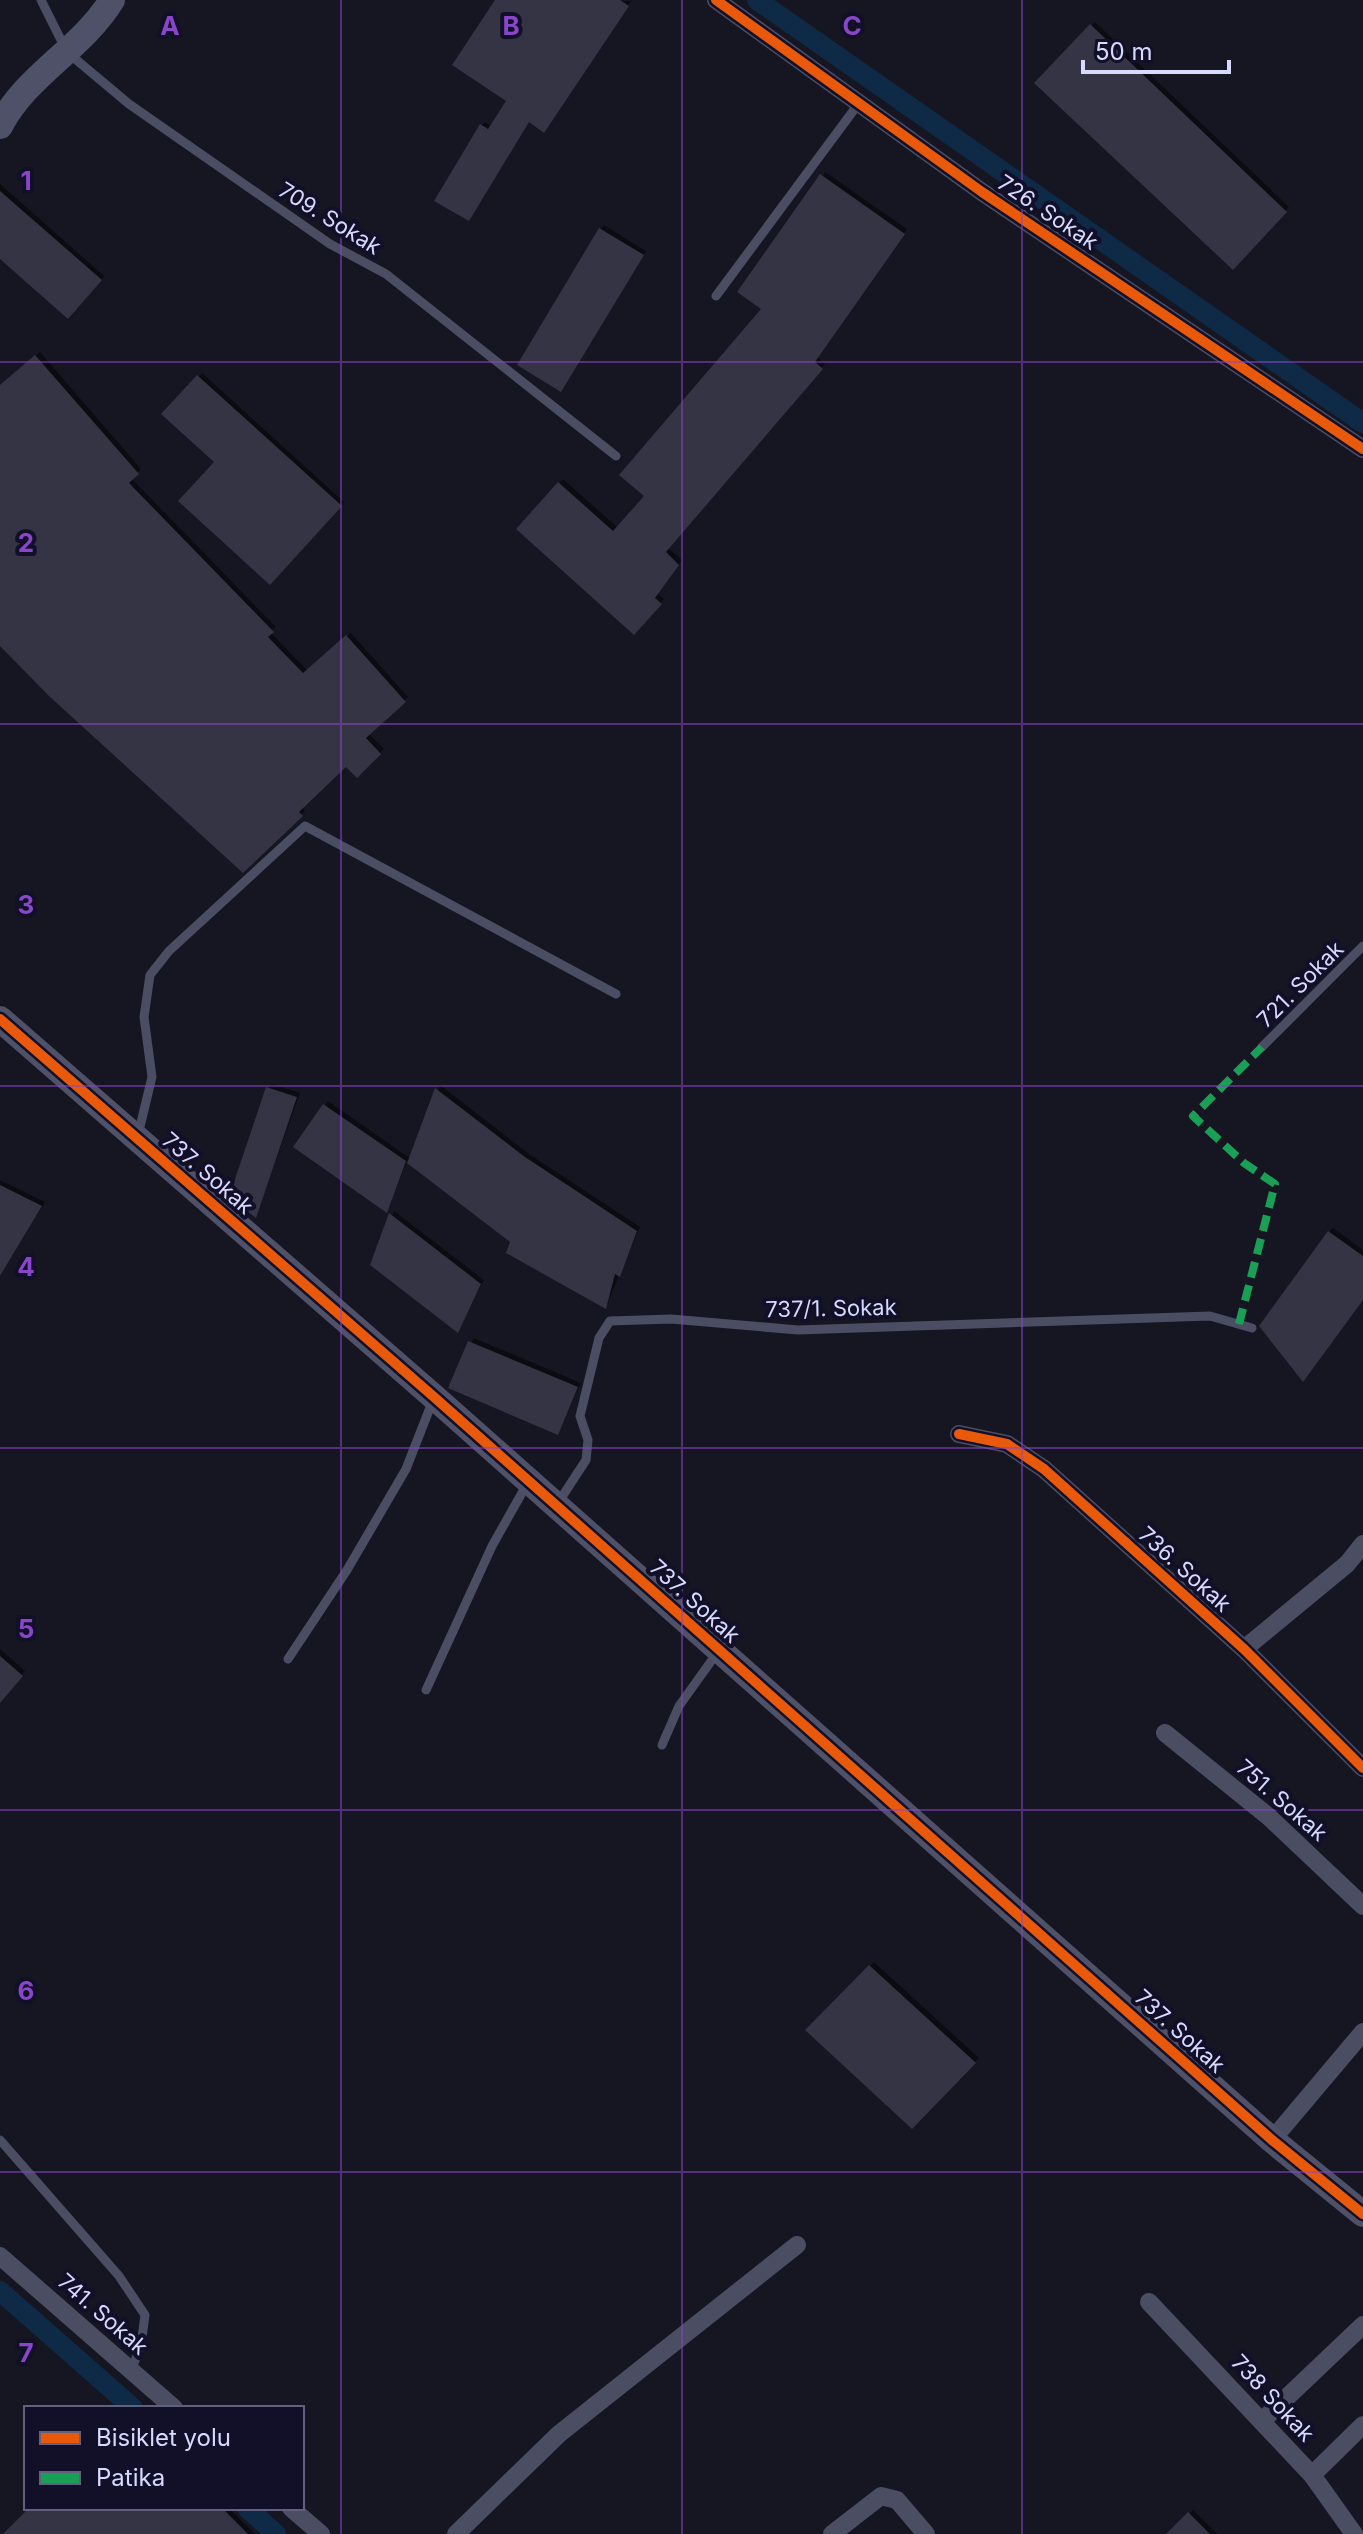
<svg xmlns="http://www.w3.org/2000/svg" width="1363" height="2534" font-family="Inter,sans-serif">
	<rect width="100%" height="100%" fill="#161622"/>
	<g fill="#0007">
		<path d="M497,0L631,1L548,126L529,120L472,215L482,125L485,122L492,126L509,100Z"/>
		<path d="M1095,22L1289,207L1233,267L1037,83Z"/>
		<path d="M825,172L907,229L817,357L825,364L668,548L682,560L658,594L664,599L634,632L518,529L563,479L618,528L647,496L764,308Z"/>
		<path d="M0,184L104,276L68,316L0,257Z"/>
		<path d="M604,225L646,251L561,390L601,229Z"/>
		<path d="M40,352L141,469L131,478L276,627L270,632L308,671L351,633L408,697L368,733L384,749L357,775L346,764L302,807L305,811L243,870L0,643V388Z"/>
		<path d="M202,373L344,502L270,582L216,461L164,414Z"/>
		<path d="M272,1084L300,1093L256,1215L268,1088Z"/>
		<path d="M440,1085L529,1154L640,1227L606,1307L513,1242L407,1161L387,1211L295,1147L328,1101L411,1159Z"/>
		<path d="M0,1180L45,1202L0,1276Z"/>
		<path d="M394,1211L484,1280L458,1330L373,1264Z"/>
		<path d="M1333,1228L1363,1250V1298L1329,1232Z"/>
		<path d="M474,1338L581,1383L558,1433L451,1387Z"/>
		<path d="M0,1649L25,1671L0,1701Z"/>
		<path d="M874,1962L979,2058L912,2126L808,2030Z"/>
		<path d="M32,2508H229L255,2534H6Z"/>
		<path d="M1193,2510L1217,2534H1169Z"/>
	</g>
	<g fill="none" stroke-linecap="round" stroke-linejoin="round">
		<g stroke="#0f2a46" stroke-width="20">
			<path d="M757,0L1363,423"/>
			<path d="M0,2291L133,2408"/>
			<path d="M247,2508L276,2534"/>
		</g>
	</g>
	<g fill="#343444">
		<path d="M495,0H620L629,6L544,133L529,122L469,221L434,201L480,124L488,129L506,101L452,65Z"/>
		<path d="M1090,24L1287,212L1233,270L1034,83Z"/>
		<path d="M820,174L905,234L815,362L823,369L666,552L679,565L655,598L662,604L634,635L516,529L558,482L613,531L644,496L619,475L761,309L737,292Z"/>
		<path d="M0,191L102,280L68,319L0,259Z"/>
		<path d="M599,228L644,255L561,392L517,365Z"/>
		<path d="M35,355L139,474L129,483L274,632L268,637L303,673L346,635L406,702L366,738L381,754L357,778L346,767L299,812L303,816L243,873L49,696L0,646V385Z"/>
		<path d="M197,375L342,506L270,585L178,501L214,462L161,414Z"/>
		<path d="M266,1087L297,1097L256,1218L229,1197Z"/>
		<path d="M435,1088L525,1157L637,1231L620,1277L615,1274L606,1309L506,1253L510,1242L407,1163Z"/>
		<path d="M323,1104L406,1161L387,1213L293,1147Z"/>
		<path d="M0,1185L42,1206L0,1276Z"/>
		<path d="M389,1213L481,1284L458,1333L370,1265Z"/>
		<path d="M1328,1231L1363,1256V1300L1303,1382L1259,1326Z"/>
		<path d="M468,1341L578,1387L558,1435L448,1388Z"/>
		<path d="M0,1656L23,1676L0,1703Z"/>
		<path d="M869,1965L976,2063L912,2129L805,2030Z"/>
		<path d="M29,2508H222L248,2534H3Z"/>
		<path d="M1188,2512L1210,2534H1166Z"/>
	</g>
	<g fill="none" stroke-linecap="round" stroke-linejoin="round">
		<g stroke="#4b4d63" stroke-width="9">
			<path d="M41,0L67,52L129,104L330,244L386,274L616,456"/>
			<path d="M716,296L859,103"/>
			<path d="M1262,1047L1363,946"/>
			<path d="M138,1135L152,1077L144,1017L150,975L169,951L305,826L616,994"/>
			<path d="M558,1503L586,1460L588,1440L580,1416L599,1338L610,1321L671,1319L798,1330L1210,1316L1252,1328"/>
			<path d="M288,1659L347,1570L406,1469L433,1400"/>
			<path d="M426,1690L492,1546L527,1484"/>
			<path d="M662,1745L679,1706L717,1653"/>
			<path d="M0,2140L119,2276L145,2315L141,2345L131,2371"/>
		</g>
		<g stroke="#4b4d63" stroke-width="18">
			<path d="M716,0L982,192L1363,449"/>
			<path d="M959,1434L1007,1444L1044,1469L1244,1649L1363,1768"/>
			<path d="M1244,1649L1347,1564L1363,1544"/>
			<path d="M1165,1733L1269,1817L1363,1906"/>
			<path d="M1272,2140L1363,2032"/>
			<path d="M0,2256L174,2408"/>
			<path d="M1149,2302L1312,2475L1354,2534"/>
			<path d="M1262,2421L1363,2325"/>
			<path d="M1312,2475L1363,2425"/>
			<path d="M291,2508L321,2534"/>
			<path d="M456,2534L559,2434L797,2245"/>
			<path d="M832,2534L881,2496L897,2500L926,2534"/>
		</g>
		<g stroke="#4e5168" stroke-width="26">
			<path d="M0,126C26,75 82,49 112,0"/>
			<path d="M0,1019L434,1397L1272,2140L1363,2214"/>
		</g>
		<path stroke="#1a9f57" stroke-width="8" stroke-dasharray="16 8" stroke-linecap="butt" d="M1239,1324L1275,1184L1244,1163L1193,1116L1262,1047"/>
		<defs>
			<g id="cycleway">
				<path d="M716,0L982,192L1363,449"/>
				<path d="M0,1019L434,1397L1272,2140L1363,2214"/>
				<path d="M959,1434L1007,1444L1044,1469L1244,1649L1363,1768"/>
			</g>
		</defs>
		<use href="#cycleway" stroke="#111028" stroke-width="15"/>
		<use href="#cycleway" stroke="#e8590c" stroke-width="10"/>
	</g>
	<path fill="none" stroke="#8946c8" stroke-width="2" stroke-opacity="0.55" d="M341,0V2534M682,0V2534M1022,0V2534M0,362H1363M0,724H1363M0,1086H1363M0,1448H1363M0,1810H1363M0,2172H1363"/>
	<g text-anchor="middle" stroke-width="8" stroke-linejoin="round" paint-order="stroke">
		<g font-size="22" fill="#d8d9fe" stroke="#111028">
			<text transform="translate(1048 212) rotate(34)" y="8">726. Sokak</text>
			<text transform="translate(330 218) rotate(32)" y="8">709. Sokak</text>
			<text transform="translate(1300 984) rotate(-45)" y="8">721. Sokak</text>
			<text transform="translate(208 1173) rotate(41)" y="8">737. Sokak</text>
			<text transform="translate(831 1308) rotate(-1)" y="8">737/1. Sokak</text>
			<text transform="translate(1185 1569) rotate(42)" y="8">736. Sokak</text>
			<text transform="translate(695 1601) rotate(42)" y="8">737. Sokak</text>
			<text transform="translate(1282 1800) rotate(41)" y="8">751. Sokak</text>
			<text transform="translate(1180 2031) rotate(42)" y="8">737. Sokak</text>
			<text transform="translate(103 2314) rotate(41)" y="8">741. Sokak</text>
			<text transform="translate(1273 2398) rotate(47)" y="8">738 Sokak</text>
		</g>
	</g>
	<g font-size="26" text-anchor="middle" font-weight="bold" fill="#8946c8" stroke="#111028" stroke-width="8" stroke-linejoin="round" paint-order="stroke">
		<text x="170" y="35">A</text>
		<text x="511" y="35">B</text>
		<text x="852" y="35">C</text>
		<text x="26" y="190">1</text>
		<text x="26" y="552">2</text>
		<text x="26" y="914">3</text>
		<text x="26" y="1276">4</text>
		<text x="26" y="1638">5</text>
		<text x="26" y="2000">6</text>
		<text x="26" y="2362">7</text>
	</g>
	<rect x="24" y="2406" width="280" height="104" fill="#111028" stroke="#61607e" stroke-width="2"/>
	<rect x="40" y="2432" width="40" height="12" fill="#e8590c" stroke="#61607e" stroke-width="2"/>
	<text x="96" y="2446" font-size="24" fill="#d8d9fe">Bisiklet yolu</text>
	<rect x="40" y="2472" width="40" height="12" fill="#1a9f57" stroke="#61607e" stroke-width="2"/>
	<text x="96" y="2486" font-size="24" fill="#d8d9fe">Patika</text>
	<path d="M1083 60v12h146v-12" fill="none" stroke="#d8d9fe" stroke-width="4"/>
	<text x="1095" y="60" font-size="24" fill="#d8d9fe" stroke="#111028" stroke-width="6" paint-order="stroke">50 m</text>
</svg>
